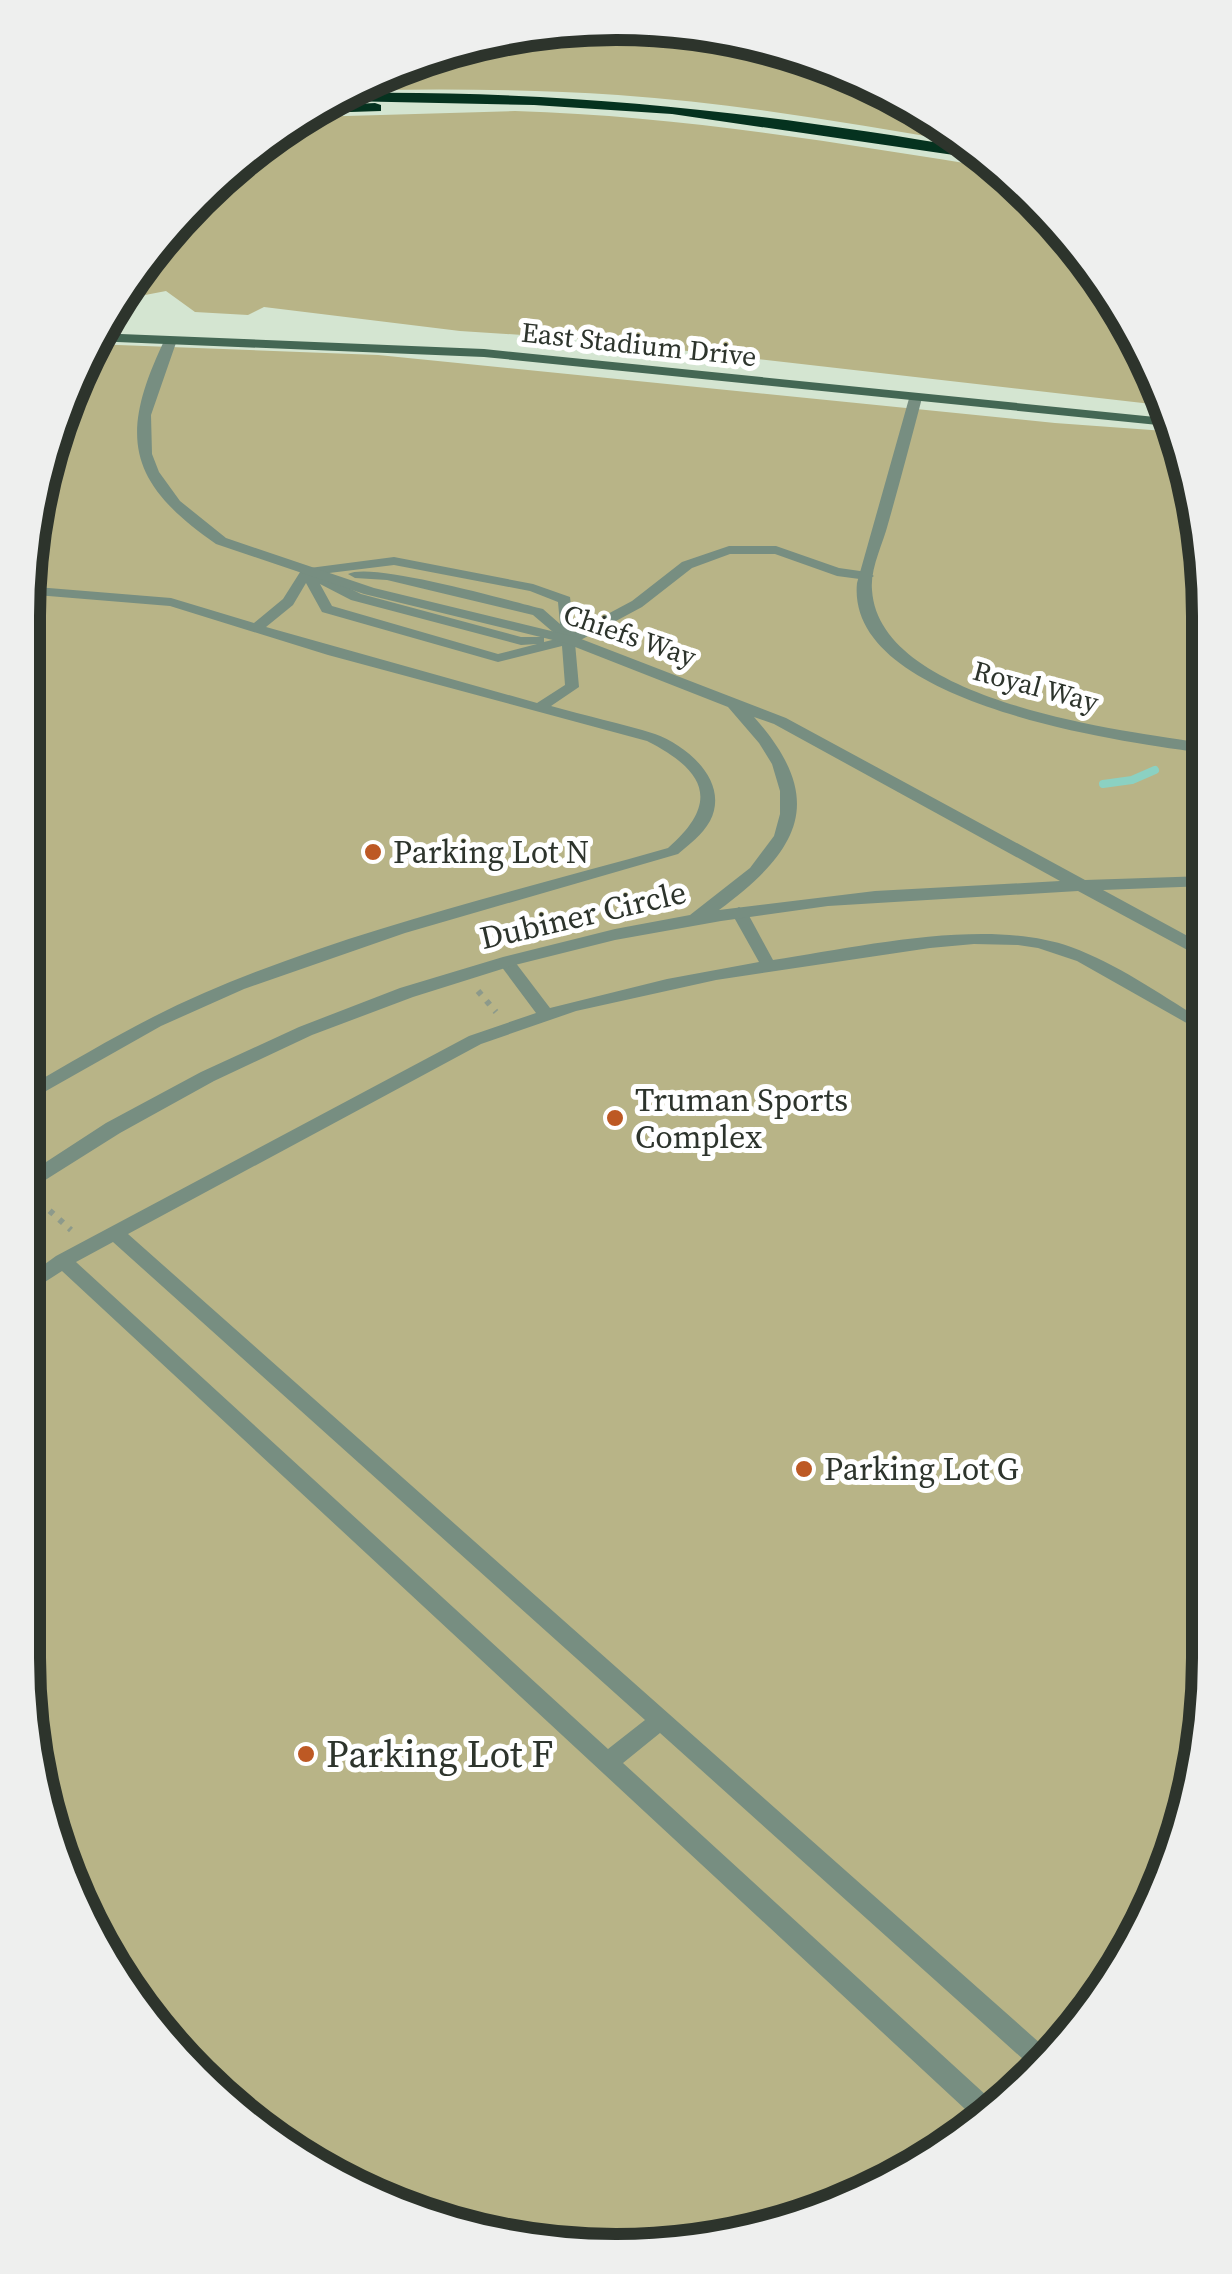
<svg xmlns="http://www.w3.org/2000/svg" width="1232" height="2274" font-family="'Source Serif 4',serif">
	<rect width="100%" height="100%" fill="#d4e5d1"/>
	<g fill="#b8b487">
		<path d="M634,31L811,67L912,102L966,143C850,123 735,103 618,95C534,89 450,89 366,90L462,43Z"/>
		<path d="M515,111C680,116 839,143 1001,169L1035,196L1110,287L1169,406L583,339L460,331L264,307L248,315L195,312L166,291L119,300L254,146L312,117Z"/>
		<path d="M92,344L378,355L1055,423L1179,432L1204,539L1208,1696L1189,1812L1130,1954L1008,2104L844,2206L655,2250L463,2231L287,2152L146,2020L54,1849L23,1658L24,578L43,462Z"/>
	</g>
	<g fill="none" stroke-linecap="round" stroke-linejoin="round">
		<path stroke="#8bd1c2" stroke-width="8" d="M1103,784L1132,780L1155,770"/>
		<g stroke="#8d9a8b" stroke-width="6" stroke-dasharray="5 8" stroke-linecap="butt">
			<path d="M478,991L496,1012"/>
			<path d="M40,1202L71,1230"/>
		</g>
		<g fill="#778e81" fill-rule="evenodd">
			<path d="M729,546H776L839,568L867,572L874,576L867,580L837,576L775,554H730L692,568L642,607L575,643L579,687L551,706C585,716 621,723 655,734C688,746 730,782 710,821C702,835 690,844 678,854L405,933L244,989L161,1026L23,1104V1090C82,1056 141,1020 204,993C352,929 513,892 668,848C722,801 704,770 647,741L328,655L170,606L24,594V586L171,598L254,623L283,599L302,569L394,557L533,584L570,597L574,632L632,601L682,562ZM394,565L530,591L558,602L560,624L543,609C510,601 371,561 348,574L355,578L387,580L533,615L560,638L544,642V637H521L361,594L321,574ZM306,583L322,612L498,662L562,646L565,685L537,703L266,627L293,605ZM320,584L351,600L521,645L537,644L498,654L332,606Z"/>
			<path d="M739,907L747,912L773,960C861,947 987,917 1071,947C1120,965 1162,996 1206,1022V1034L1077,961L1038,948L1018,945L974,944L930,948L716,980L576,1011L481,1044L128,1234L1050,2052L1034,2069L660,1733L623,1763L999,2107L1000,2109L979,2122L62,1271L23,1296V1280L56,1256L469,1036L536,1013L498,962L500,958H512L550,1008L667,979L759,962L731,912ZM113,1242L645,1720L608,1749L76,1262Z"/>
		</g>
		<g fill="#778e81" fill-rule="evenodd">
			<path d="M166,337L177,340L151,415L152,454L159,472L180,501L226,538L374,588L576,637L786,718L1085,880L1206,876V886L1103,890L1206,946V960L1078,891L828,906L721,921L615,940L515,965L413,997L312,1035L214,1081L120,1133L23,1194V1177L106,1123L201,1072L299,1027L400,988L503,957L615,929L690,915L750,868L774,836L780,814V791L772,764L759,743L728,707L565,643L364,594L216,544C125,481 119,434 166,337ZM754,717L774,724L1060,881L875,891L719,910C800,850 828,800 754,717Z"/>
			<path d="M910,395L922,398C911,440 900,482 888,524C883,544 870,568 872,590C879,701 1120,731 1205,743V753C1120,742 845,704 857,583Z"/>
		</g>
		<path fill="#446754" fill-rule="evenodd" d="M96,333L484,349L1175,419L1178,427L484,357L93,341Z"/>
		<g fill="#05321f" fill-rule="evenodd">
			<path d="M684,28L752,48L746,50L659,30Z"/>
			<path d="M360,93C574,91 764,113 975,149L988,160L672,114L534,105L344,101Z"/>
			<path d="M375,103L381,105V111L320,113L337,105Z"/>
		</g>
	</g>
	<g fill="#bd5924" stroke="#fff" stroke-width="4">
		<circle cx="373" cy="852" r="10"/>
		<circle cx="615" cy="1118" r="10"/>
		<circle cx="804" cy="1469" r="10"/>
		<circle cx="306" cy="1754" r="10"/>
	</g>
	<g text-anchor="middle" stroke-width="10" stroke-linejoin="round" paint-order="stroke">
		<g font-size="28" fill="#2d342c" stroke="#fff">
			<text transform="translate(639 344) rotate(6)" y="10">East Stadium Drive</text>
			<text transform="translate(630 635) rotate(19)" y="10">Chiefs Way</text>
			<text transform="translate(1036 686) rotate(15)" y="10">Royal Way</text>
		</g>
		<g font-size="32" fill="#2d342c" stroke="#fff" text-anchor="start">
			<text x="393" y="863">Parking Lot N</text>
			<text x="635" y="1111">Truman Sports<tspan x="635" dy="37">Complex</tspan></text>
			<text x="824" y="1480">Parking Lot G</text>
		</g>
		<g font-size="32" fill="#2d342c" stroke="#fff">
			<text transform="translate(583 915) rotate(-13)" y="11">Dubiner Circle</text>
		</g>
		<g font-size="38" fill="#2d342c" stroke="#fff" text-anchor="start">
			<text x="326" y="1767">Parking Lot F</text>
		</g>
	</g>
	<path d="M0 0H1232V2274H0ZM616 40H616A576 576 0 0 1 1192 616V1658A576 576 0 0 1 616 2234H616A576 576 0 0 1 40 1658V616A576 576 0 0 1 616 40Z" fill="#eeefee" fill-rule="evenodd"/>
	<path fill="none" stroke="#2d342c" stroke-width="12" d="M616 40H616A576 576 0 0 1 1192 616V1658A576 576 0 0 1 616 2234H616A576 576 0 0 1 40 1658V616A576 576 0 0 1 616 40Z"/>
</svg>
